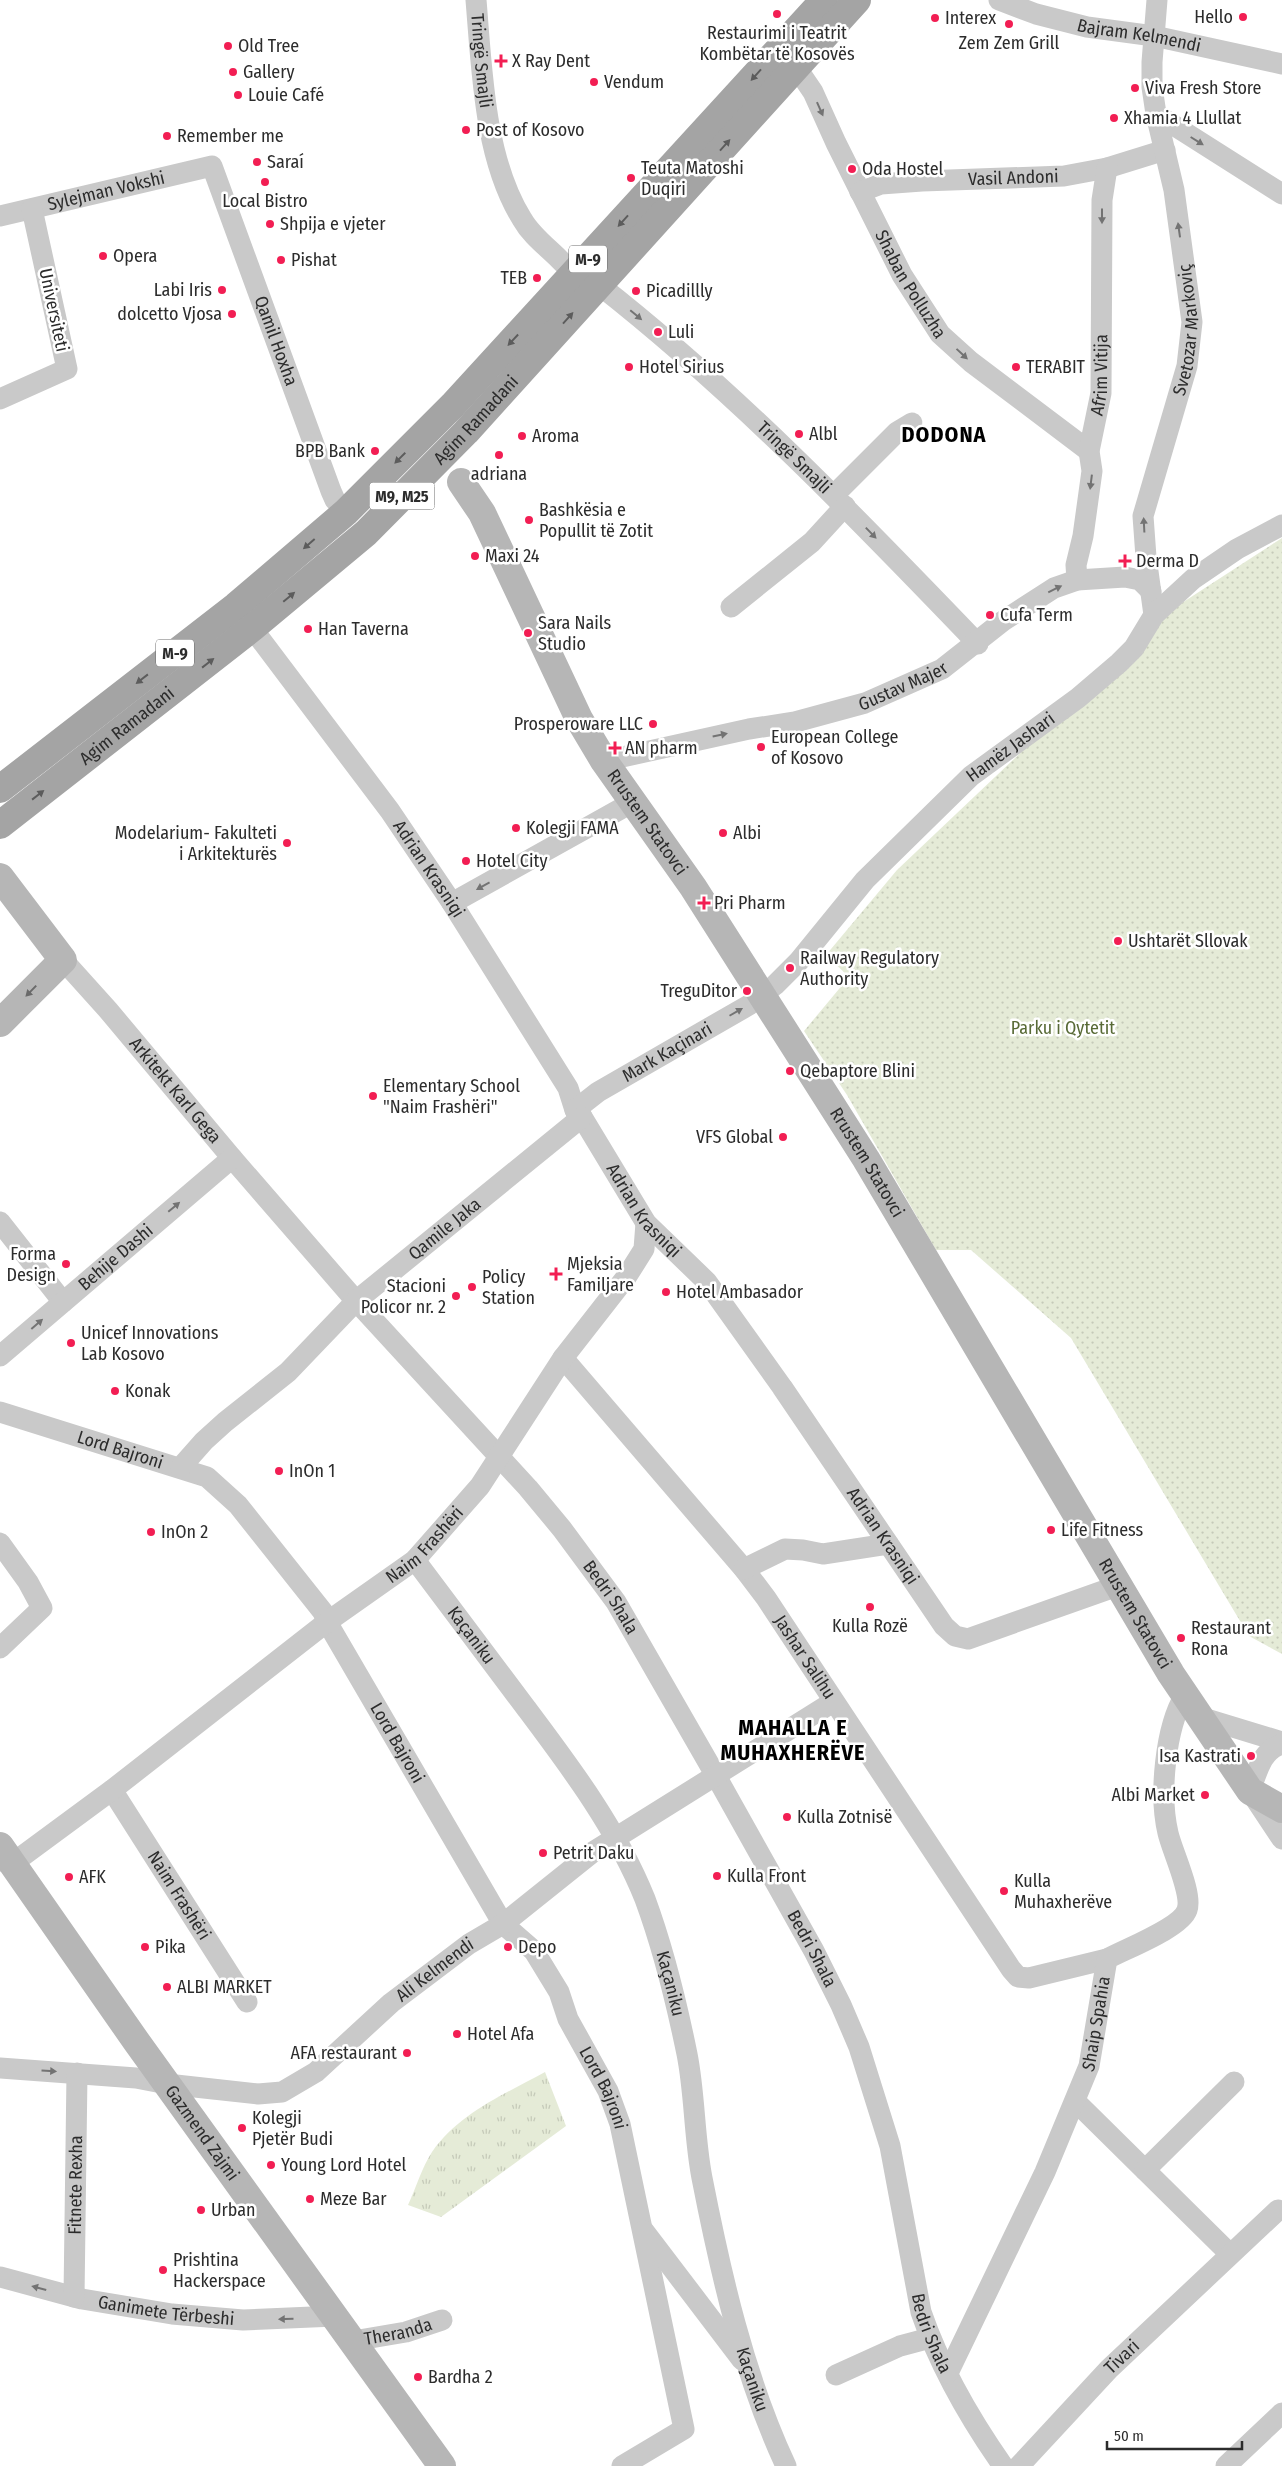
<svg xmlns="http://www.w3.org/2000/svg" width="1282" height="2466" font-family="'Fira Sans Condensed',sans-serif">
	<defs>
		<pattern id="grass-tufts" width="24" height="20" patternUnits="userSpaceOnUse" patternTransform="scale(1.25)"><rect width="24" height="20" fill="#e5ebd7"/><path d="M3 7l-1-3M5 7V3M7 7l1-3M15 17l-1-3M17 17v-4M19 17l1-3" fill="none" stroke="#c5cab9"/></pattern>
		<pattern id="park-dots" width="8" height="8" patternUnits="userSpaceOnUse" patternTransform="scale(1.25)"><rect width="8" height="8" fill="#e5ebd7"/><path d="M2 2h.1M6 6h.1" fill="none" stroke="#c5cab9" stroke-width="1.8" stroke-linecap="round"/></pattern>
	</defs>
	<rect width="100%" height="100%" fill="#fff"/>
	<path fill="url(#grass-tufts)" d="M545,2072L566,2126L441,2217L408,2205C416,2188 422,2167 432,2152C459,2113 505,2094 545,2072Z"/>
	<path fill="url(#park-dots)" d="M1282,538V1654L1249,1636L1071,1338L971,1250H936L847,1095L804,1031L849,977L826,955L897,870L1171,610Z"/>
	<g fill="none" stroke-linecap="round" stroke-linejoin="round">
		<g stroke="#c9c9c9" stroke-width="21">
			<path id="s1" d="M476,0C482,70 484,158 522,219C535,242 559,254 573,275"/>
			<path id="s2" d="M999,0L1036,14L1087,27L1154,36L1282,64"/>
			<path id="s3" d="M796,67L813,92L836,143L902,275L940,334L971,362L1089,451"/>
			<path d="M1156,114L1282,194"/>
			<path id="s4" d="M860,192L881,184L922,181L1064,176L1107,168L1165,150"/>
			<path id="s5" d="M0,216L212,166L331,491L335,500L346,512"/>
			<path id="s6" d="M598,284C736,392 857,518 978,644"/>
			<path d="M0,399L67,369L32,209"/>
			<path d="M834,495L897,432L912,423"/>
			<path id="s7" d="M1077,580L1076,565L1083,536L1092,471L1089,451L1101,393L1102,200L1107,168"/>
			<path d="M731,607L812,542L845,506"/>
			<path id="s8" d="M1154,615L1146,557L1143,516L1187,366L1192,322L1174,190L1156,114L1152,87V62L1157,0"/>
			<path id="s9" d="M252,628L390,811L452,903L568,1088L575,1110L582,1117L646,1223L707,1282L782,1387L944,1626L955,1636L968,1639L1120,1585"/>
			<path id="s10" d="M604,761L749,729L795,722L865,703L942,669L1003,621L1054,588L1077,580L1125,577L1140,580L1151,591"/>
			<path d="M452,903L633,802"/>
			<path id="s11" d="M63,960L108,1010L232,1158L356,1301L528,1488L562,1529L616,1602L716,1776L814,1951L841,2005L859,2047L890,2146L921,2312C940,2367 970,2419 1003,2466"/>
			<path id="s12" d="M575,1110L598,1092L749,1005L775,985L799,961L865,880L971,776L1078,698L1119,663L1134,648L1154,615L1193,579L1237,549L1282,525"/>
			<path d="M0,1222L63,1302"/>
			<path id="s13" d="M0,1356L232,1158"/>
			<path id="s14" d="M563,1358L744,1569L766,1598L1011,1969L1018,1977L1029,1978L1107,1959"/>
			<path id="s15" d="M0,1412L207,1477L238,1505L323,1612L327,1622L503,1924L534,1951L559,1992L568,2019L608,2091L620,2124L684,2429L622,2466"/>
			<path id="s16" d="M181,1467L204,1441L225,1422L288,1372L356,1301L582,1117"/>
			<path d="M0,1543L28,1582L42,1608L0,1648"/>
			<path id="s17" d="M415,1560C452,1609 489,1659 526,1708C571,1768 617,1829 645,1899C662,1945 677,2005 687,2054C695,2094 694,2137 702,2178C721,2275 744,2376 786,2466"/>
			<path d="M744,1569L785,1549L803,1550L823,1554L888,1544"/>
			<path d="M1200,1717L1282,1742"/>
			<path d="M1282,1744C1261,1750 1257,1773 1250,1791L1282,1839"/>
			<path id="s18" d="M112,1790L247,2002"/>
			<path id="s19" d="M0,1861L13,1863L112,1790L327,1622L415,1560L480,1486L563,1358L627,1276L644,1249L646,1223"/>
			<path id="s20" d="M0,2068L136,2078L167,2084L258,2094L282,2092L316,2072L391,2003L469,1944L503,1924L593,1852L833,1702"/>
			<path d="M1075,2101L1230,2254"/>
			<path d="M1145,2170L1234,2082"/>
			<path d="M644,2231L742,2360"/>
			<path id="s21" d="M0,2277L82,2299L172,2314L243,2320L335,2316"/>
			<path id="s22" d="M74,2297L77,2073"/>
			<path id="s23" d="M353,2341L406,2332L442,2320"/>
			<path id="s24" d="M948,2373L1045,2172L1089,2066L1107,1959C1125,1949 1181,1928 1187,1910C1193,1894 1172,1851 1168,1833C1159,1795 1165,1728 1185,1695"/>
			<path d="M836,2375L900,2346L930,2338"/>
			<path id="s25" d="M1019,2466L1109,2369L1278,2210"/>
			<path d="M1226,2466L1282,2413"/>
		</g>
		<g stroke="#b6b6b6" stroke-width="28">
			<path id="s26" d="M461,482L482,513L579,719L604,761L693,887L866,1159L1171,1674L1250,1791L1282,1809"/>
			<path d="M0,877L63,960L0,1023"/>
			<path id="s27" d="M0,1846L136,2041L442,2466"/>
		</g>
		<g stroke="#a4a4a4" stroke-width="28">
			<path d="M0,789L236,606L346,512L453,405L824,0"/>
			<path id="s28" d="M0,825L252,628L366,533L466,432L857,0"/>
		</g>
	</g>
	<defs><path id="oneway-solid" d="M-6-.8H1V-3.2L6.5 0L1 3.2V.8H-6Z" transform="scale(1.25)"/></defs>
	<g fill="#5c5c5c">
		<use href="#oneway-solid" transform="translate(756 75) rotate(132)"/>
		<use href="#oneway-solid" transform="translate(725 145) rotate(-48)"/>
		<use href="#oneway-solid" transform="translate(623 221) rotate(132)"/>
		<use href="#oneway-solid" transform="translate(568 318) rotate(-48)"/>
		<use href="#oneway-solid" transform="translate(513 340) rotate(133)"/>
		<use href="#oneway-solid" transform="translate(400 458) rotate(135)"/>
		<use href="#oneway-solid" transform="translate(309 544) rotate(139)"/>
		<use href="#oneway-solid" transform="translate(289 597) rotate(-40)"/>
		<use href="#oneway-solid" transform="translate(208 663) rotate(-38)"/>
		<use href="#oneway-solid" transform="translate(142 679) rotate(142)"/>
		<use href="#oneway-solid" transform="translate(38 795) rotate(-38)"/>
	</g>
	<g fill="#737373">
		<use href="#oneway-solid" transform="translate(820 109) rotate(66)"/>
		<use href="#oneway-solid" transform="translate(1197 141) rotate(32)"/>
		<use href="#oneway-solid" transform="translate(1102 216) rotate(90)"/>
		<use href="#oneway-solid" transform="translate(1179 230) rotate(-98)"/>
		<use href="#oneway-solid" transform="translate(636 315) rotate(40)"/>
		<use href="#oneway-solid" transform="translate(962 354) rotate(43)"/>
		<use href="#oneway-solid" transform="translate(1091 482) rotate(97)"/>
		<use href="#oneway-solid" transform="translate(1144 525) rotate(-93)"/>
		<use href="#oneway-solid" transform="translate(871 533) rotate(46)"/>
		<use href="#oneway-solid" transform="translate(1055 589) rotate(-26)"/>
		<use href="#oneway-solid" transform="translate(720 735) rotate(-12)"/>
		<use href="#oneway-solid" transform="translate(483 886) rotate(151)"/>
		<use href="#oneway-solid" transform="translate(736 1012) rotate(-30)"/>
		<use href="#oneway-solid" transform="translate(174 1207) rotate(-40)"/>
		<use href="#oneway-solid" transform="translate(37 1324) rotate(-41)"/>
		<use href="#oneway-solid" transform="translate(49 2071) rotate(3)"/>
		<use href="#oneway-solid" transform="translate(39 2288) rotate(-165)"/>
		<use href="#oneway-solid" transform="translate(286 2319) rotate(179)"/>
	</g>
	<use fill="#6a6a6a" href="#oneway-solid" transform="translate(31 991) rotate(134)"/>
	<g fill="#f21e53" stroke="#fff" stroke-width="2">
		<circle cx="777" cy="14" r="5"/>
		<circle cx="1243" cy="17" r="5"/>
		<circle cx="935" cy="18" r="5"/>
		<circle cx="1009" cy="24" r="5"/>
		<circle cx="228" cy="46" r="5"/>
		<path d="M498.5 53.5h5v5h5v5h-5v5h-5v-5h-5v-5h5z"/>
		<circle cx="233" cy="72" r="5"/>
		<circle cx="594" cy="82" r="5"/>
		<circle cx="1135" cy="88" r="5"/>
		<circle cx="238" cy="95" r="5"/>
		<circle cx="1114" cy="118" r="5"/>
		<circle cx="466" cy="130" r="5"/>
		<circle cx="167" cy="136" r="5"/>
		<circle cx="257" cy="162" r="5"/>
		<circle cx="852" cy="169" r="5"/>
		<circle cx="631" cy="178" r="5"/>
		<circle cx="265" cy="182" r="5"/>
		<circle cx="270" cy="224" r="5"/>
		<circle cx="103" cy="256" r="5"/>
		<circle cx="281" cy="260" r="5"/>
		<circle cx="537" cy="278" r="5"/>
		<circle cx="222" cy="290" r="5"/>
		<circle cx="636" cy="291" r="5"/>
		<circle cx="232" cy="314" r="5"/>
		<circle cx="658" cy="332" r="5"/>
		<circle cx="629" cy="367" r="5"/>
		<circle cx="1016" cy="367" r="5"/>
		<circle cx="799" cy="434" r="5"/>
		<circle cx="522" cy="436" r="5"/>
		<circle cx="375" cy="451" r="5"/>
		<circle cx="499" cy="455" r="5"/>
		<circle cx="529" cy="520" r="5"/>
		<circle cx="475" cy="556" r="5"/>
		<path d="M1122.5 553.5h5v5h5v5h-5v5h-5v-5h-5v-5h5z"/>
		<circle cx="990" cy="615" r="5"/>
		<circle cx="308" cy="629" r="5"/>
		<circle cx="528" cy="633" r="5"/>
		<circle cx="653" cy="724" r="5"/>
		<circle cx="761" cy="747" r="5"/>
		<path d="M612.5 740.5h5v5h5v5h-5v5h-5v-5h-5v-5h5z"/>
		<circle cx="516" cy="828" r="5"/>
		<circle cx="723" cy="833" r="5"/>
		<circle cx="287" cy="843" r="5"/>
		<circle cx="466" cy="861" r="5"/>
		<path d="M701.5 895.5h5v5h5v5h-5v5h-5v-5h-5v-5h5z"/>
		<circle cx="1118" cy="941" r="5"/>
		<circle cx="790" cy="968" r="5"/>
		<circle cx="747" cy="991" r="5"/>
		<circle cx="790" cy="1071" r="5"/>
		<circle cx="373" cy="1096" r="5"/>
		<circle cx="783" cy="1137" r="5"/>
		<circle cx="66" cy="1264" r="5"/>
		<path d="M553.5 1266.5h5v5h5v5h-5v5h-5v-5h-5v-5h5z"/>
		<circle cx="472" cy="1287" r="5"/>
		<circle cx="666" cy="1292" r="5"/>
		<circle cx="456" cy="1296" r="5"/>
		<circle cx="71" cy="1343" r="5"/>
		<circle cx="115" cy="1391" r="5"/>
		<circle cx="279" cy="1471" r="5"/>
		<circle cx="1051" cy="1530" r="5"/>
		<circle cx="151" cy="1532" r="5"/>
		<circle cx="870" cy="1607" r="5"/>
		<circle cx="1181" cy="1638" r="5"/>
		<circle cx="1251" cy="1756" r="5"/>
		<circle cx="1205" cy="1795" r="5"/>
		<circle cx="787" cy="1817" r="5"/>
		<circle cx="543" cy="1853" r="5"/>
		<circle cx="717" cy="1876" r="5"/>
		<circle cx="69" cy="1877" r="5"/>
		<circle cx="1004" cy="1891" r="5"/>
		<circle cx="145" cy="1947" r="5"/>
		<circle cx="508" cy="1947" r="5"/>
		<circle cx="167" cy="1987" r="5"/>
		<circle cx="457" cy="2034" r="5"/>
		<circle cx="407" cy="2053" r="5"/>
		<circle cx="242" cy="2128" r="5"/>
		<circle cx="271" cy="2165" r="5"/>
		<circle cx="310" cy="2199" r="5"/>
		<circle cx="201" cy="2210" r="5"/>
		<circle cx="163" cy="2270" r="5"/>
		<circle cx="418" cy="2377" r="5"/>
	</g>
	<g text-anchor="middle" stroke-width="5" stroke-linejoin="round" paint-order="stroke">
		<g fill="#fff" stroke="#6b6b6b" stroke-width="1">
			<rect x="569" y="245.5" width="38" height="27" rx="4"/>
			<rect x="369.5" y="482.5" width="65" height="27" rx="4"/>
			<rect x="156" y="639.5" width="38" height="27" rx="4"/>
		</g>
		<g font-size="16" font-weight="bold" fill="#2c2c2c">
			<text x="588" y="265">M-9</text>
			<text x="402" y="502">M9, M25</text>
			<text x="175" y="659">M-9</text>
		</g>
		<g font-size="18" fill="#2c2c2c" stroke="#fff" text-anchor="start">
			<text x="1233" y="23" text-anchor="end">Hello</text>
			<text x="945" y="24">Interex</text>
			<text x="777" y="39" text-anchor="middle">Restaurimi i Teatrit<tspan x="777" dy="21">Kombëtar të Kosovës</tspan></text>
			<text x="1009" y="49" text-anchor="middle">Zem Zem Grill</text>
			<text x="238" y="52">Old Tree</text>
			<text x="512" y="67">X Ray Dent</text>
			<text x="243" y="78">Gallery</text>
			<text x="604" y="88">Vendum</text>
			<text x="1145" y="94">Viva Fresh Store</text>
			<text x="248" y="101">Louie Café</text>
			<text x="1124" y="124">Xhamia 4 Llullat</text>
			<text x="476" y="136">Post of Kosovo</text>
			<text x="177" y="142">Remember me</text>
			<text x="267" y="168">Saraí</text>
			<text x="641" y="174">Teuta Matoshi<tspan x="641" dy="21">Duqiri</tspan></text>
			<text x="862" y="175">Oda Hostel</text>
			<text x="265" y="207" text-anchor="middle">Local Bistro</text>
			<text x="280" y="230">Shpija e vjeter</text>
			<text x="113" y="262">Opera</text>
			<text x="291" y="266">Pishat</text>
			<text x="527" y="284" text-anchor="end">TEB</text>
			<text x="212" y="296" text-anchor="end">Labi Iris</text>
			<text x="646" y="297">Picadillly</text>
			<text x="222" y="320" text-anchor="end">dolcetto Vjosa</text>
			<text x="668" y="338">Luli</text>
			<text x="639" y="373">Hotel Sirius</text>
			<text x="1026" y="373">TERABIT</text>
			<text x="809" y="440">Albl</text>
			<text x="532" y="442">Aroma</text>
			<text x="365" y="457" text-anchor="end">BPB Bank</text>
			<text x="499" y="480" text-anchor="middle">adriana</text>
			<text x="539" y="516">Bashkësia e<tspan x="539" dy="21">Popullit të Zotit</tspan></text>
			<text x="485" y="562">Maxi 24</text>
			<text x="1136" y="567">Derma D</text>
			<text x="1000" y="621">Cufa Term</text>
			<text x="538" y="629">Sara Nails<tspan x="538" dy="21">Studio</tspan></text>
			<text x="318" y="635">Han Taverna</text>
			<text x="643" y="730" text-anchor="end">Prosperoware LLC</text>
			<text x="771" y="743">European College<tspan x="771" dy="21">of Kosovo</tspan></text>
			<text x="625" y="754">AN pharm</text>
			<text x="526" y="834">Kolegji FAMA</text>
			<text x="277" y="839" text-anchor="end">Modelarium- Fakulteti<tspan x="277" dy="21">i Arkitekturës</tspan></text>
			<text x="733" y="839">Albi</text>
			<text x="476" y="867">Hotel City</text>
			<text x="714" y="909">Pri Pharm</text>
			<text x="1128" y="947">Ushtarët Sllovak</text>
			<text x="800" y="964">Railway Regulatory<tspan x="800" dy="21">Authority</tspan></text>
			<text x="737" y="997" text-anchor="end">TreguDitor</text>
			<text x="800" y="1077">Qebaptore Blini</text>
			<text x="383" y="1092">Elementary School<tspan x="383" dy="21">"Naim Frashëri"</tspan></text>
			<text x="773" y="1143" text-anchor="end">VFS Global</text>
			<text x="56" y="1260" text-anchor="end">Forma<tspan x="56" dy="21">Design</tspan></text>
			<text x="567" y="1270">Mjeksia<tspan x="567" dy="21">Familjare</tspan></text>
			<text x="482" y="1283">Policy<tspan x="482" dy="21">Station</tspan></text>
			<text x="446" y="1292" text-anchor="end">Stacioni<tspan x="446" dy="21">Policor nr. 2</tspan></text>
			<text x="676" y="1298">Hotel Ambasador</text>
			<text x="81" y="1339">Unicef Innovations<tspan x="81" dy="21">Lab Kosovo</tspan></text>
			<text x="125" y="1397">Konak</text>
			<text x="289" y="1477">InOn 1</text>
			<text x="1061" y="1536">Life Fitness</text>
			<text x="161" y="1538">InOn 2</text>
			<text x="870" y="1632" text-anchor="middle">Kulla Rozë</text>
			<text x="1191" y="1634">Restaurant<tspan x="1191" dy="21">Rona</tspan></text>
			<text x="1241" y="1762" text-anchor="end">Isa Kastrati</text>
			<text x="1195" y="1801" text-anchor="end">Albi Market</text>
			<text x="797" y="1823">Kulla Zotnisë</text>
			<text x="553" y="1859">Petrit Daku</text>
			<text x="727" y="1882">Kulla Front</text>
			<text x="79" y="1883">AFK</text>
			<text x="1014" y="1887">Kulla<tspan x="1014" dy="21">Muhaxherëve</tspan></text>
			<text x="155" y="1953">Pika</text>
			<text x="518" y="1953">Depo</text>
			<text x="177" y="1993">ALBI MARKET</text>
			<text x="467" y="2040">Hotel Afa</text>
			<text x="397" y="2059" text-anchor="end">AFA restaurant</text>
			<text x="252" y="2124">Kolegji<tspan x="252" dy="21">Pjetër Budi</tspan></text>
			<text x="281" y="2171">Young Lord Hotel</text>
			<text x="320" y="2205">Meze Bar</text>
			<text x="211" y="2216">Urban</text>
			<text x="173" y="2266">Prishtina<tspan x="173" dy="21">Hackerspace</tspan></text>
			<text x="428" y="2383">Bardha 2</text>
		</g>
		<g font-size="18" fill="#2c2c2c" stroke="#fff">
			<text dy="6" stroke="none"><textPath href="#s2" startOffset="145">Bajram Kelmendi</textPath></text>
			<text dy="6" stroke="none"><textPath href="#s1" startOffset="61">Tringë Smajli</textPath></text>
			<text dy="6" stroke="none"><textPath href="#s4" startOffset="155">Vasil Andoni</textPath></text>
			<text dy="6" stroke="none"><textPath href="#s5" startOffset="109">Sylejman Vokshi</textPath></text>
			<text dy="6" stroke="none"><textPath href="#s3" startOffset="246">Shaban Polluzha</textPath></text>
			<text transform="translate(54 310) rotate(78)" y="6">Universiteti</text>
			<text dy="6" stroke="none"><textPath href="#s8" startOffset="292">Svetozar Markoviç</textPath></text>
			<text dy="6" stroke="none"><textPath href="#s5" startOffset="404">Qamil Hoxha</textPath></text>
			<text dy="6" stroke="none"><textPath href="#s7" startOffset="208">Afrim Vitija</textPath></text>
			<text dy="6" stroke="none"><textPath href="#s28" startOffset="626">Agim Ramadani</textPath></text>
			<text dy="6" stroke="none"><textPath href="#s6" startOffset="262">Tringë Smajli</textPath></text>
			<text dy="6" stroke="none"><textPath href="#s10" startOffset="309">Gustav Majer</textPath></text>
			<text dy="6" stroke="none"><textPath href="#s28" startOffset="161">Agim Ramadani</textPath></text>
			<text dy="6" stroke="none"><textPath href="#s12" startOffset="572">Hamëz Jashari</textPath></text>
			<text dy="6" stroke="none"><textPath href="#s26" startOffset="389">Rrustem Statovci</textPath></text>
			<text dy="6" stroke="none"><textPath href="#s9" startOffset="299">Adrian Krasniqi</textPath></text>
			<text dy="6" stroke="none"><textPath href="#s12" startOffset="109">Mark Kaçinari</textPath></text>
			<text dy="6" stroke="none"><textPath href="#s11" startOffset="172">Arkitekt Karl Gega</textPath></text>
			<text dy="6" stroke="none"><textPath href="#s26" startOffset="794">Rrustem Statovci</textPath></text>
			<text dy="6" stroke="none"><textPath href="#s9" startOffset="704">Adrian Krasniqi</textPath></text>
			<text dy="6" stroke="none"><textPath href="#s16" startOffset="356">Qamile Jaka</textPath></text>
			<text dy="6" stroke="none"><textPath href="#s13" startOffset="152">Behije Dashi</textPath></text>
			<text dy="6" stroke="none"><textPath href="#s15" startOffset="126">Lord Bajroni</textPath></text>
			<text dy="6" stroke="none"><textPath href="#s9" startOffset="1109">Adrian Krasniqi</textPath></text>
			<text dy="6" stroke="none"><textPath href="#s19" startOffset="534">Naim Frashëri</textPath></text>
			<text dy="6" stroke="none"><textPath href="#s11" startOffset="841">Bedri Shala</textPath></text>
			<text dy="6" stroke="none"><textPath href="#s26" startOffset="1319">Rrustem Statovci</textPath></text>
			<text dy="6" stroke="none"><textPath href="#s17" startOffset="94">Kaçaniku</textPath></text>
			<text dy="6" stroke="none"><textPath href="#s14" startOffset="385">Jashar Salihu</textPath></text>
			<text dy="6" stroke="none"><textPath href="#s15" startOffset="546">Lord Bajroni</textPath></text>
			<text dy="6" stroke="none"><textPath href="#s18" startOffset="125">Naim Frashëri</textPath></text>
			<text dy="6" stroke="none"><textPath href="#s11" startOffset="1246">Bedri Shala</textPath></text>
			<text dy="6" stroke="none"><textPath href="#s20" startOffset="480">Ali Kelmendi</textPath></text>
			<text dy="6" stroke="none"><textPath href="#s17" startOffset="499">Kaçaniku</textPath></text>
			<text dy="6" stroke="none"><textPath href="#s24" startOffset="381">Shaip Spahia</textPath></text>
			<text dy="6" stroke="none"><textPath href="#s15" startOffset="951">Lord Bajroni</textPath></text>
			<text dy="6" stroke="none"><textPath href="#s27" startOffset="351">Gazmend Zajmi</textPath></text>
			<text dy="6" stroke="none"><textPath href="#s22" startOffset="112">Fitnete Rexha</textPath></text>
			<text dy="6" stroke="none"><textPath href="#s21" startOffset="170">Ganimete Tërbeshi</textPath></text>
			<text dy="6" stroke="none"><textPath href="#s23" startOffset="46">Theranda</textPath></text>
			<text dy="6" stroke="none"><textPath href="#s11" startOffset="1651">Bedri Shala</textPath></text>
			<text dy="6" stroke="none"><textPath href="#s25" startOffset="150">Tivari</textPath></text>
			<text dy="6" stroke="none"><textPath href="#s17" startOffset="904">Kaçaniku</textPath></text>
		</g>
		<g font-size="18" fill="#586a36" stroke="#fff">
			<text x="1063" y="1034">Parku i Qytetit</text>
		</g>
		<g font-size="22" font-weight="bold" letter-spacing="1" fill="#000" stroke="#fff">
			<text x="944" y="442">DODONA</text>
			<text x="793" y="1735">MAHALLA E<tspan x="793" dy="25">MUHAXHERËVE</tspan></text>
		</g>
	</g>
	<path d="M1107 2441v8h135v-8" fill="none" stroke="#2c2c2c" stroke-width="2.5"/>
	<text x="1114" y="2441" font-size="15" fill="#2c2c2c" stroke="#ffffff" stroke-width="4" paint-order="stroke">50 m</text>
</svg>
